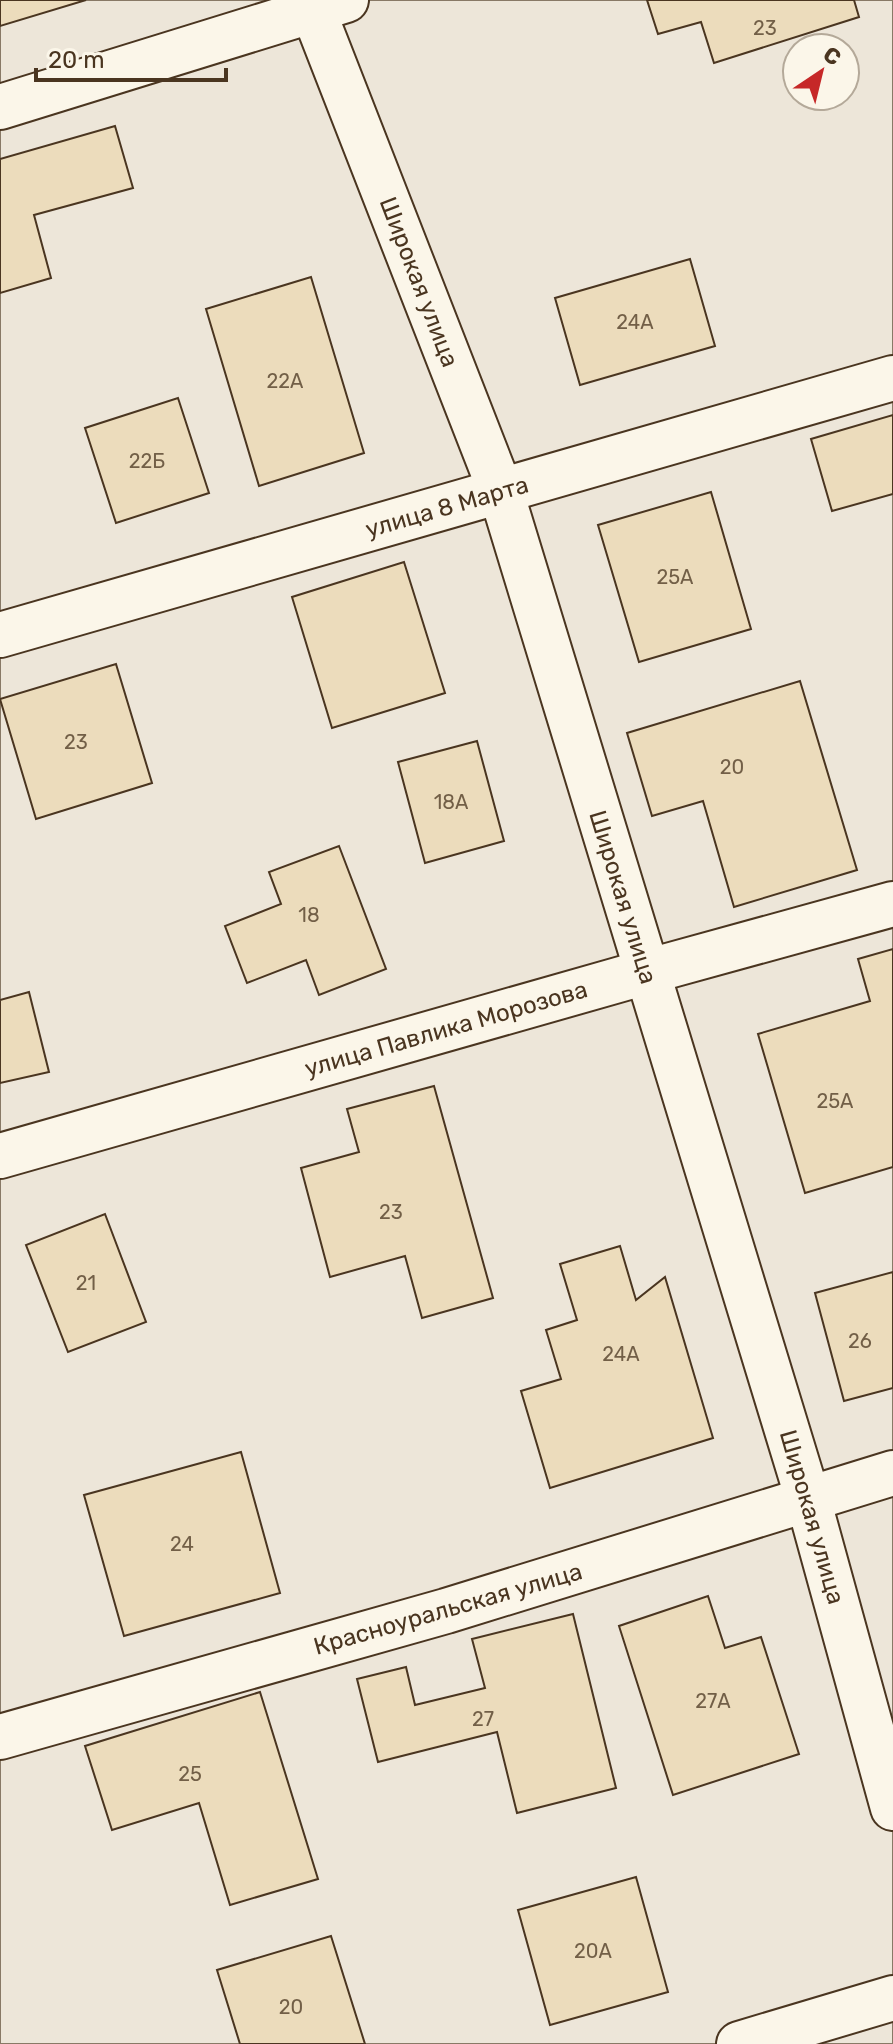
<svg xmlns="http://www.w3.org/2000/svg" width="893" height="2044" font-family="Rubik,sans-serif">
	<rect width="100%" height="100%" fill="#fbf6e9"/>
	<path fill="#ede6d9" stroke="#887966" stroke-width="2" fill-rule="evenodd" d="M0,0H893V2044H0ZM797,48H845V96H797Z"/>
	<g fill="#ecdcbc" stroke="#4a3520" stroke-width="2">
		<path d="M0,0H86L0,26Z"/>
		<path d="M647,0H854L859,17L714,63L701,22L658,34Z"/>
		<path d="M115,126L133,188L34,215L51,278L0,293V159Z"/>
		<path d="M690,259L715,346L580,385L555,298Z"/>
		<path d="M311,277L364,453L259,486L206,309Z"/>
		<path d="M178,398L209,493L116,523L85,428Z"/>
		<path d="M893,415V494L832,511L811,439Z"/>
		<path d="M711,492L751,629L639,662L598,525Z"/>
		<path d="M404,562L445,693L332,728L292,597Z"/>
		<path d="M116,664L152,783L36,819L0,699Z"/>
		<path d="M800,681L857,870L734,907L703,801L652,816L627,733Z"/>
		<path d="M477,741L504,841L425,863L398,762Z"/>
		<path d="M339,846L386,969L319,995L306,960L247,983L225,926L281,904L269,872Z"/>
		<path d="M893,949V1167L805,1193L758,1034L870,1001L858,959Z"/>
		<path d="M29,992L49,1072L0,1083V1000Z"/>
		<path d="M434,1086L493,1298L422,1318L405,1256L330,1277L301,1168L359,1152L347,1109Z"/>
		<path d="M105,1214L146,1322L68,1352L26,1245Z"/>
		<path d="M620,1246L636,1300L665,1277L713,1438L550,1488L521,1391L561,1379L546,1330L577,1320L560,1264Z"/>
		<path d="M893,1272V1388L844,1401L815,1293Z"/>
		<path d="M241,1452L280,1593L124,1636L84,1495Z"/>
		<path d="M708,1596L725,1648L761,1637L799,1754L673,1795L619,1626Z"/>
		<path d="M573,1614L616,1788L517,1813L497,1732L378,1762L357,1679L406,1667L415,1705L485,1688L472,1639Z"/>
		<path d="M260,1692L318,1879L230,1905L199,1803L112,1830L85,1746Z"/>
		<path d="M636,1877L668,1992L550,2025L518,1910Z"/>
		<path d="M331,1936L365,2044H240L217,1970Z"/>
	</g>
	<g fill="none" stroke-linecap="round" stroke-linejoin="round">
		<defs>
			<g id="minor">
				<path d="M309,0L501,492L808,1499L893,1808"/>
				<path d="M0,107L346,0"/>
				<path d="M0,635L893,378"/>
				<path d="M0,1156L646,972L893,904"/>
				<path d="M0,1737L446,1611L893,1473"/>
				<path d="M739,2044L893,1998"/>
			</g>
		</defs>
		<use href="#minor" stroke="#4a3520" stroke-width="48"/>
		<use href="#minor" stroke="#fbf6e9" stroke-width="44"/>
	</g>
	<g text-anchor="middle" stroke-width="6" stroke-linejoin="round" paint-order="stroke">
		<g font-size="20" fill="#725f47">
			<text x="765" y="35">23</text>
			<text x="635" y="329">24А</text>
			<text x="285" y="388">22А</text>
			<text x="147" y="468">22Б</text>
			<text x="675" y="584">25А</text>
			<text x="76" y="749">23</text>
			<text x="732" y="774">20</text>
			<text x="451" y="809">18А</text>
			<text x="309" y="922">18</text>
			<text x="835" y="1108">25А</text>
			<text x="391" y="1219">23</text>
			<text x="86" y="1290">21</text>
			<text x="860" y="1348">26</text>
			<text x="621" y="1361">24А</text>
			<text x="182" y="1551">24</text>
			<text x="713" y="1708">27А</text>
			<text x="483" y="1726">27</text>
			<text x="190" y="1781">25</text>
			<text x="593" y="1958">20А</text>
			<text x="291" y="2014">20</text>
		</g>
		<g font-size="24" fill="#4a3520" stroke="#fbf6e9">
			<text transform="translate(419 282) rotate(69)" y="8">Широкая улица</text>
			<text transform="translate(447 507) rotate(-16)" y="8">улица 8 Марта</text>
			<text transform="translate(623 897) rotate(73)" y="8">Широкая улица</text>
			<text transform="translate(446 1029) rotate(-16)" y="8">улица Павлика Морозова</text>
			<text transform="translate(812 1517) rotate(74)" y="8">Широкая улица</text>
			<text transform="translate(448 1609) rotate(-16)" y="8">Красноуральская улица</text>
		</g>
	</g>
	<g transform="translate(821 72) rotate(35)"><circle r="38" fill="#fbf6e9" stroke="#b4a999" stroke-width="2"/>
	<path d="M0-6L14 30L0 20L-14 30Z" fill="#c62828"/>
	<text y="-12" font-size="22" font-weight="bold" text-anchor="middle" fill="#4a3520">С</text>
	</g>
	<path d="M36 68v12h190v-12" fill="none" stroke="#4a3520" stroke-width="4"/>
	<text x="48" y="68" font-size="24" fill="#4a3520" stroke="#fbf6e9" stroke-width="6" paint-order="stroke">20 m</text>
</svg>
